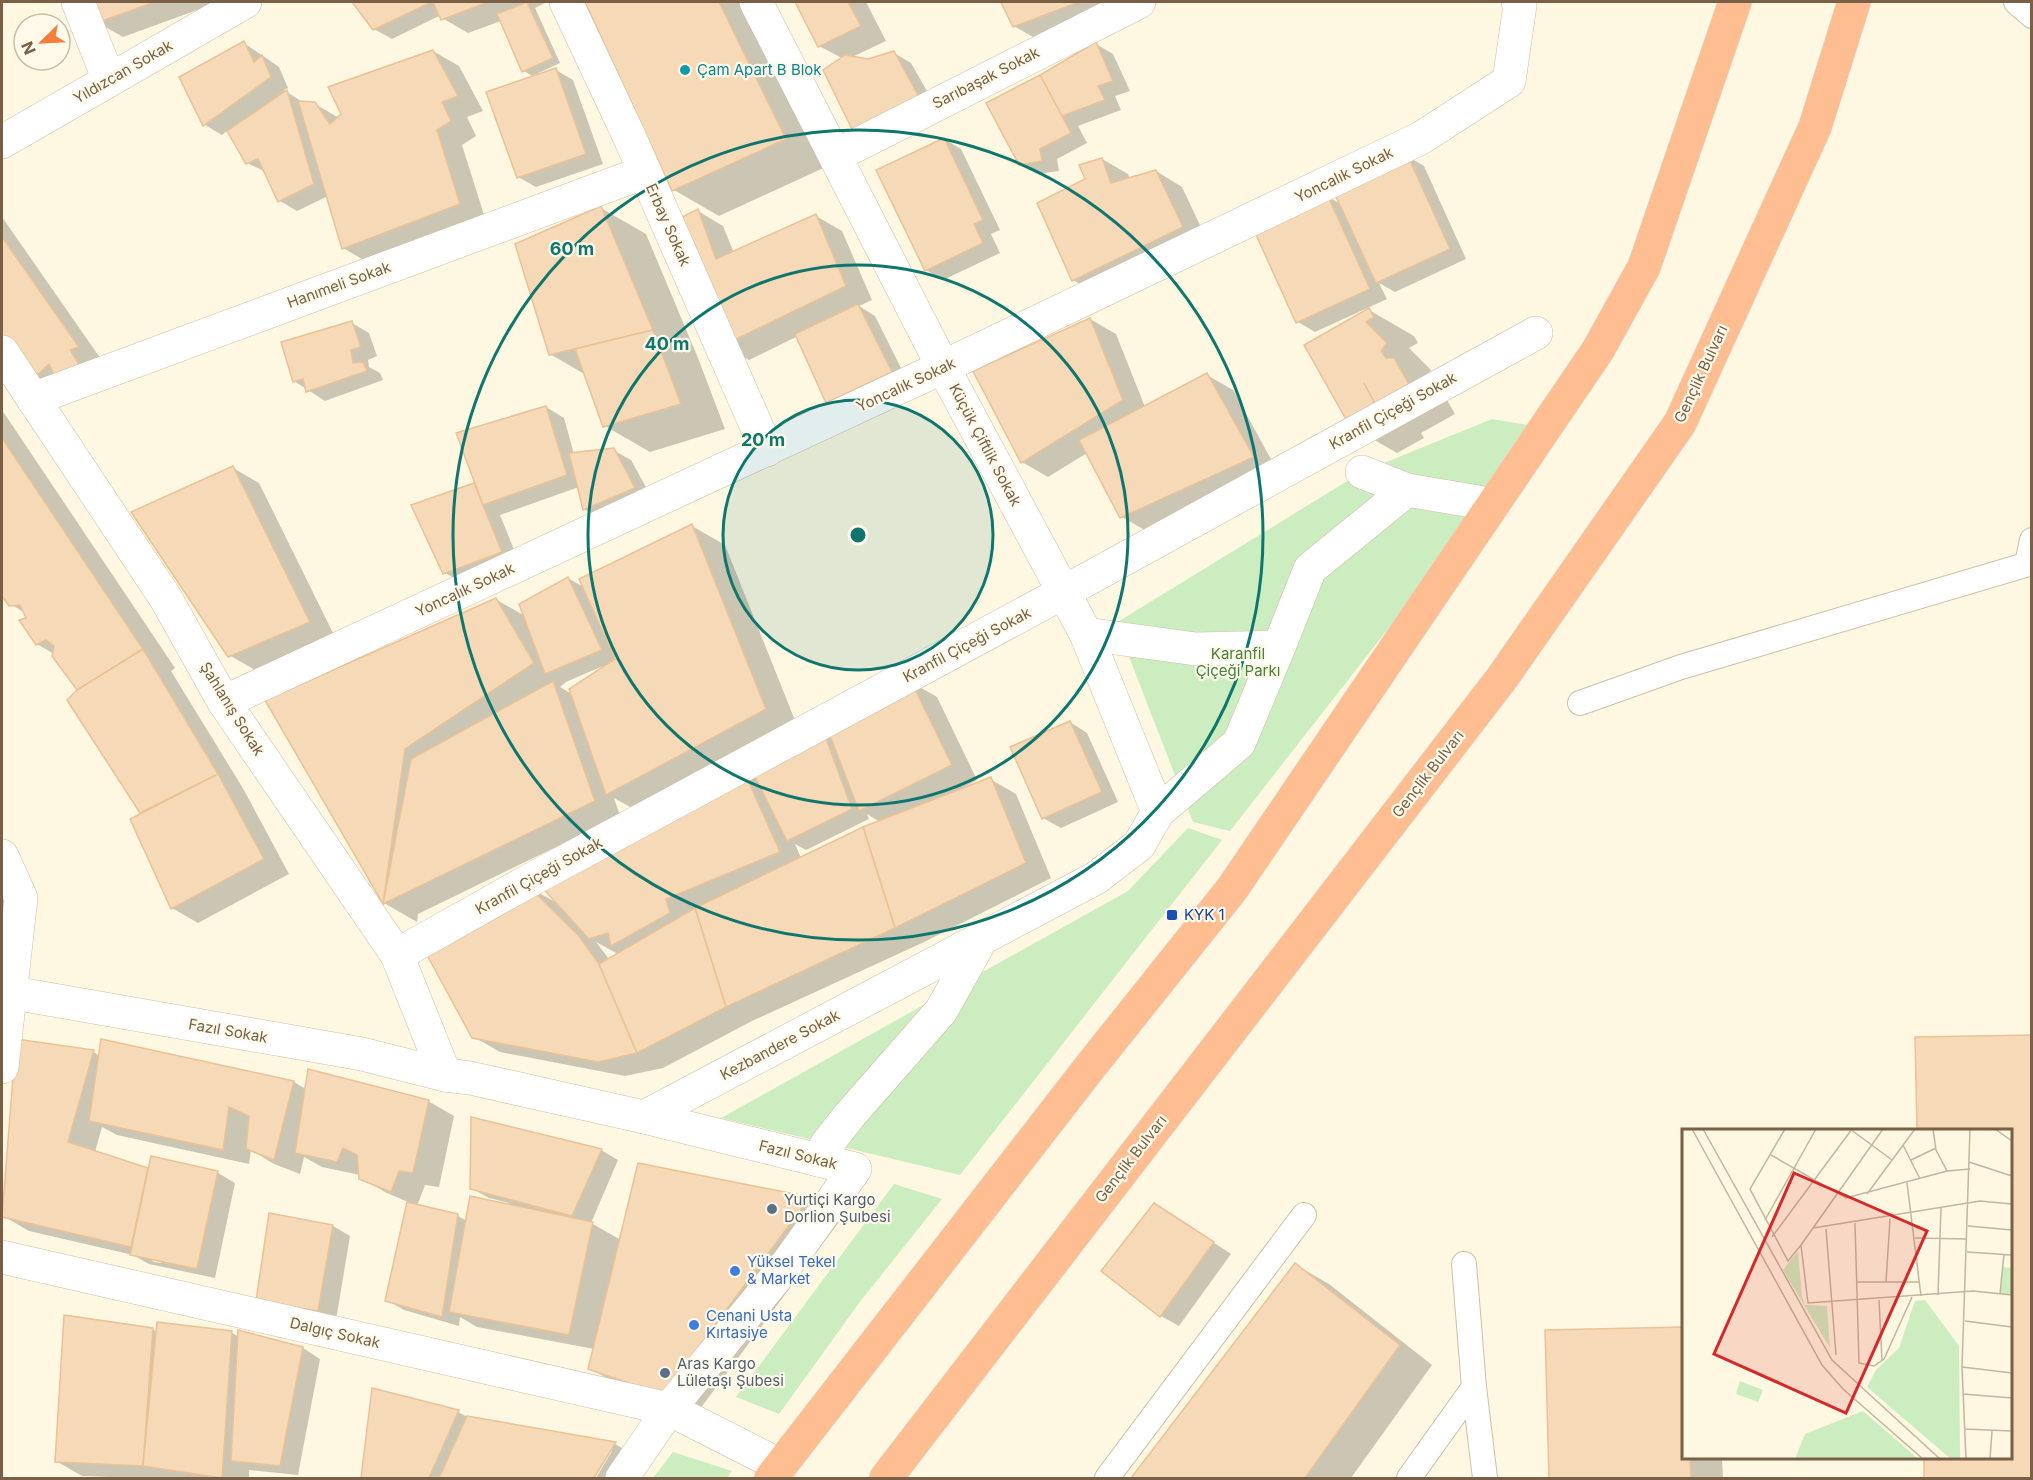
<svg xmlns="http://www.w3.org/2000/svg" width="2033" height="1480" font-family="Inter,sans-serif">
	<rect width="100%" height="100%" fill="#fef7e1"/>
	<g fill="#cbedbf">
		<path d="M1492,419L1528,425L1478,502L1391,625L1230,831L1193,822L1116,623L1362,472Z"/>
		<path d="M1188,828L1222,840L960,1175L721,1118L1128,891Z"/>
		<path d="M894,1184L942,1199L859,1303L779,1414L736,1397Z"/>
		<path d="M673,1452L732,1471L727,1478H653Z"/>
	</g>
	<g fill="#0003" fill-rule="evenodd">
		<path d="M89,2H219L123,37L97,22Z"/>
		<path d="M354,2H547L535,8L560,63L532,76L524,71L501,21L468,33L442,18L441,15L392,39L374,29Z"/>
		<path d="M587,2H750L830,165L719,216L674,190Z"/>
		<path d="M797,2H866L886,41L852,57L868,60L894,53L911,63L936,107L819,46Z"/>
		<path d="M1003,2H1160L1047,45L1014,26Z"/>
		<path d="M244,43L279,67L288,88L284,90L304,103L315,104L339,118L433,51L459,66L483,111L467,117L476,136L462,145L485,218L369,263L343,248L328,196L297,211L280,201L266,172L247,163L228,130L222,135L205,125Z"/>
		<path d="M1096,44L1113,54L1130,91L1115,96L1121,110L1078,126L1087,143L1057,159L1059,171L1037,174L1020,164L988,104Z"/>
		<path d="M556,70L573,80L603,164L536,187L518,177Z"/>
		<path d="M944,139L961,149L1000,230L991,234L1000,253L943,280L926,270Z"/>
		<path d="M1407,156L1424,166L1466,259L1395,292L1379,283L1387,299L1315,332L1298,322L1327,196L1342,205Z"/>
		<path d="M1102,159L1128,174L1130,179L1156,171L1182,187L1208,242L1099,295L1073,280L1087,179Z"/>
		<path d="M601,208L646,234L698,358L725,429L650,452L605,426L586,375L550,354Z"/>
		<path d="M698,211L723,226L734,253L816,216L842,231L872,300L859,306L875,316L908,382L844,412L827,402L798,336L749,360L723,345Z"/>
		<path d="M2,217L103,362L58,395L32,380L2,335Z"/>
		<path d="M1369,310L1414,336L1418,343L1409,348L1431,370L1425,378L1439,386L1455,414L1421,433L1424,438L1397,453L1352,427L1306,346Z"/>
		<path d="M1090,319L1116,334L1145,407L1207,375L1233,390L1278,472L1148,532L1122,517L1087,453L1048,477L1022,462Z"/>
		<path d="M352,323L369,333L377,356L368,360L369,367L380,373L383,380L325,401L294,381Z"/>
		<path d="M546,407L564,418L574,454L613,450L631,460L652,498L602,519L584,509L579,487L500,515L519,562L462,583L444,572L413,506L477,484Z"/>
		<path d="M2,410L175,668L171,671L244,790L289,874L198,923L172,908L142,814L69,700L79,690L54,654L37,644L26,614L2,598Z"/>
		<path d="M233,468L259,483L335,637L255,670L229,655Z"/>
		<path d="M692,526L725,545L798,728L641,813L614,798L620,816L418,914L417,922L384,903L268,701L495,599L525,616L568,578L585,588ZM603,666L604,668L572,694L560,687L566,682Z"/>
		<path d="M911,682L937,697L977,780L964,787L965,789L990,779L1016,794L1051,878L922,943L752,1021L663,1068L625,1076L500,1052L474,1037L525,885L557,903L541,884ZM867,814L880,822L801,858L795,844L806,850L869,819ZM596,942L618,954L609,959Z"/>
		<path d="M1070,722L1087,733L1118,802L1061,828L1043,818Z"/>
		<path d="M2,869L17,878L2,954Z"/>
		<path d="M2032,1036V1478H1926V1458H2010V1130H1919L1917,1038Z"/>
		<path d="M102,1040L294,1082L306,1089L428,1101L454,1116L439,1187L425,1185L417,1206L458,1216L467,1221L508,1206L509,1203L489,1198L471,1188L601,1150L618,1160L591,1223L621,1240L639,1164L810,1199L842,1218L697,1413L623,1388L590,1368L594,1349L477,1327L460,1317L459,1326L404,1310L387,1300L408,1202L387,1193L360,1178V1175L322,1167L304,1157L300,1174L274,1164L251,1150L249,1164L117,1135L102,1127L95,1152L150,1171L152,1158L218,1173L235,1183L215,1278L149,1264L133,1255L29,1231L3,1216L93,1052L100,1056ZM148,1257L155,1259L162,1263L154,1262Z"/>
		<path d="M1172,1215L1231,1254L1179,1326L1161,1316L1103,1271Z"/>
		<path d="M333,1226L350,1236L336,1320L275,1310Z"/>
		<path d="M1296,1265L1329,1284L1432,1365L1351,1478H1133Z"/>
		<path d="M152,1329L157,1332L232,1333L239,1337L303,1348L320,1359L298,1475L249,1470V1478H138L82,1476L56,1461Z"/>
		<path d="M1547,1331L1684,1458H1722L1723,1478H1551Z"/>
		<path d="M373,1390L458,1412L469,1418L615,1444L641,1459L628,1478H596L612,1451H609L592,1478H363Z"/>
	</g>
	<g fill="#f6d9b6" stroke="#ebc295" stroke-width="1.5">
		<path d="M88,2H155L96,23Z"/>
		<path d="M352,2H432L373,30Z"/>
		<path d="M433,2H488L441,20Z"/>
		<path d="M527,2L553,58L522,72L497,14Z"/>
		<path d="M585,2H719L786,139L672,191Z"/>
		<path d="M795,2H848L861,26L818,47Z"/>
		<path d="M1001,2H1079L1013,27Z"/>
		<path d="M244,41L254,62L262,55L271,77L203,126L179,77Z"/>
		<path d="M1096,42L1113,81L1098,86L1105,100L1062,116L1040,75Z"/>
		<path d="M433,50L458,96L442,102L451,121L437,130L460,204L342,249L298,101L315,102L330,124L341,114L328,87Z"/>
		<path d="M894,51L919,97L853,131L823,70L845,55L868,59Z"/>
		<path d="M556,68L586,154L517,178L486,92Z"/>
		<path d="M1040,75L1071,133L1040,149L1042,161L1019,165L986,103Z"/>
		<path d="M287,90L314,184L278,202L258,159L246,164L227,131Z"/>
		<path d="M944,138L983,220L974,224L983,243L925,271L876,170Z"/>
		<path d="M1407,154L1450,249L1376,283L1332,188Z"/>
		<path d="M1102,158L1111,183L1156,170L1183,227L1072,281L1037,203L1085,179L1079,165Z"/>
		<path d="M1327,194L1370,289L1296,323L1253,228Z"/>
		<path d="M601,206L653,330L549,355L515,244Z"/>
		<path d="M698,209L716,259L816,214L846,286L722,346L668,224Z"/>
		<path d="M2,237L79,347L70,350L80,366L56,379L49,364L31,381L2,338Z"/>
		<path d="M858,304L892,372L826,403L795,334Z"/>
		<path d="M1369,308L1374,317L1366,322L1387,343L1381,351L1386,358H1394L1411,388L1377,407L1364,383L1379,412L1351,428L1304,345Z"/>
		<path d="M1090,318L1123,400L1021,463L973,371Z"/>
		<path d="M352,321L361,347L351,350L353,363L363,362L367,371L306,392L303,379L293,382L281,342Z"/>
		<path d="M653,330L681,404L603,427L575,349Z"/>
		<path d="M1207,373L1254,457L1120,518L1079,440Z"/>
		<path d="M546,406L567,475L483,505L456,433Z"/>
		<path d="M2,438L143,649L77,690L52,656L54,646L46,640L36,645L19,620L26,618L20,605L9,606L2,596Z"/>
		<path d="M614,448L635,488L583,510L569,453Z"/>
		<path d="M233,466L310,622L228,657L131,512Z"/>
		<path d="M474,483L502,552L443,574L411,505Z"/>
		<path d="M692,524L766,709L606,795L569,689L615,659L579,579Z"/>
		<path d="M568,577L602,650L545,674L519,604Z"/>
		<path d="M496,598L534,663L405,749L383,904L265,700Z"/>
		<path d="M143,649L218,774L140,813L67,700L77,690Z"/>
		<path d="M553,681L595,801L383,904L411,759Z"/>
		<path d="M911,681L952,765L859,811L827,728Z"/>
		<path d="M1070,721L1102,792L1042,819L1010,747Z"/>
		<path d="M823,730L852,809L787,841L750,767Z"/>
		<path d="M742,767L780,852L666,899L670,913L611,946L608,933L589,939L538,883Z"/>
		<path d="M218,774L264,859L171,909L130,819Z"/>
		<path d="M991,777L1026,863L895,928L863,827Z"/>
		<path d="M863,827L895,928L726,1007L695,908Z"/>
		<path d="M525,883L578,935L599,964L637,1053L598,1062L472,1038L420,942Z"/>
		<path d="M695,908L726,1007L637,1053L599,964Z"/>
		<path d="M2032,1035V1478H1924V1458H2010V1130H1917L1915,1037Z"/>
		<path d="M16,1039L94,1050L68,1142L148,1168L131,1247L2,1217Z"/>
		<path d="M101,1039L294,1081L274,1160L246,1149L249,1116L229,1107L223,1150L89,1121Z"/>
		<path d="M308,1069L429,1100L413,1173L399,1171L391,1192L359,1179L357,1155L343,1148L337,1162L295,1153Z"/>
		<path d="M471,1117L602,1149L572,1216L470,1189Z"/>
		<path d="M151,1156L218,1171L197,1269L130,1255Z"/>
		<path d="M638,1163L810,1197L663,1395L588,1369Z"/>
		<path d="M470,1196L593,1222L569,1335L449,1312Z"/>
		<path d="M407,1202L458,1214L442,1317L385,1301Z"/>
		<path d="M1154,1203L1214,1242L1160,1317L1101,1271Z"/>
		<path d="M269,1213L333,1225L318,1311L256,1301Z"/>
		<path d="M1295,1263L1400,1345L1305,1478H1131Z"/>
		<path d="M64,1315L153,1328L143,1466L55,1462Z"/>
		<path d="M157,1322L232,1331L222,1478L143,1466Z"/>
		<path d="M1684,1327V1458H1690L1691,1478H1549L1545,1330Z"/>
		<path d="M238,1330L303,1347L280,1466L231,1461Z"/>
		<path d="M372,1388L459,1410L429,1478H361Z"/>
		<path d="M467,1416L616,1442L594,1478H439Z"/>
	</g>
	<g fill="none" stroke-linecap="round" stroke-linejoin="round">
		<defs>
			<g id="lane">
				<path d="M2016,2L2032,16"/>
				<path d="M2027,564L2032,540"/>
				<path d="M1580,703L1681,667L2032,563"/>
				<path d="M1464,1264L1474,1387L1485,1478"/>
				<path d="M1107,1478L1304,1215"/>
				<path d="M1409,1478L1474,1387"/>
			</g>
			<g id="street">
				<path d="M78,2L109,80"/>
				<path d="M566,2L629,136L767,450"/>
				<path d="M2,142L245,2"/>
				<path d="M835,156L1139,2"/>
				<path d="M2,352L165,597L224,702L397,955L445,1075"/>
				<path d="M33,399L645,172"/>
				<path d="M1407,490L1478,502"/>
				<path d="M1086,634L1196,649L1279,647L1239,743L1158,812"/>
				<path d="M1279,647L1310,569L1407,490L1362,472"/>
				<path d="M224,702L943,367L1421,138L1509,81L1520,5L1518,2"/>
				<path d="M2,856L21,898L2,1067"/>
				<path d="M397,955L525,883L1064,592L1536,333"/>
				<path d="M2,991L362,1054L445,1075L470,1078L644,1117L1096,878L1139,845L1158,812L1086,634L943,367L756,2"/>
				<path d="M818,1160L827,1144L849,1116L941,1011L982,938"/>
				<path d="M2,1257L669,1409L781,1466"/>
				<path d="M622,1478L669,1409L787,1264L855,1169L644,1117"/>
			</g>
			<g id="highway">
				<path d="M771,1478L1090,1067L1232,889L1598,350L1644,267L1735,2"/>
				<path d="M886,1478L1502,678L1680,423L1815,127L1854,2"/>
			</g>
		</defs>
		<use href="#lane" stroke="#d1bfa7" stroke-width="26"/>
		<use href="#street" stroke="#d1bfa7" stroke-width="34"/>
		<use href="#highway" stroke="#e1dcd6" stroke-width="34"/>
		<use href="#lane" stroke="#fff" stroke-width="24"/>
		<use href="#street" stroke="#fff" stroke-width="33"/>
		<use href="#highway" stroke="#ffbe92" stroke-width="33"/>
	</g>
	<circle cx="858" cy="535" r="135" fill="#0f766e" fill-opacity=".12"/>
	<g fill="none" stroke="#0f766e" stroke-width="3">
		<circle cx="858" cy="535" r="135"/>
		<circle cx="858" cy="535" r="270"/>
		<circle cx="858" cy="535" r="405"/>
	</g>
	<circle fill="#0f9aa8" stroke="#fffaea" stroke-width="2" cx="685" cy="70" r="6"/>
	<rect fill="#1a4fb4" stroke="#fffaea" stroke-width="2" x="1166" y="909" width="12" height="12" rx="3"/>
	<g fill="#5c6f8a" stroke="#fffaea" stroke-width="2">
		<circle cx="772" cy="1209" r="6"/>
		<circle cx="665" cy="1373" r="6"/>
	</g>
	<g fill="#3f7fe0" stroke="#fffaea" stroke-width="2">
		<circle cx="735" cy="1271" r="6"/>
		<circle cx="694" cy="1325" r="6"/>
	</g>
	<g text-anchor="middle" stroke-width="4.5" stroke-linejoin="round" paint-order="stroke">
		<g font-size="15" fill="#0d838f" stroke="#fffaea" text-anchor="start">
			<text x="697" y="75">Çam Apart B Blok</text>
		</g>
		<g font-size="15" fill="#785f45" stroke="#fffaea">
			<text transform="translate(123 72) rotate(-30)" y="5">Yıldızcan Sokak</text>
			<text transform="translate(986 78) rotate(-27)" y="5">Sarıbaşak Sokak</text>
			<text transform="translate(1344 175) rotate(-26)" y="5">Yoncalık Sokak</text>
			<text transform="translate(668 225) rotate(66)" y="5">Erbay Sokak</text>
			<text transform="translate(339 285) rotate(-20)" y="5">Hanımeli Sokak</text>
			<text transform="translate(1701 374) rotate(-65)" y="5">Gençlik Bulvarı</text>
			<text transform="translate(906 385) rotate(-25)" y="5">Yoncalık Sokak</text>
			<text transform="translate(1393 411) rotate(-29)" y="5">Kranfil Çiçeği Sokak</text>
			<text transform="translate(985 445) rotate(62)" y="5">Küçük Çiftlik Sokak</text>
			<text transform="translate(465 590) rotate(-25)" y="5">Yoncalık Sokak</text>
			<text transform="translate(967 645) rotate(-28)" y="5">Kranfil Çiçeği Sokak</text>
			<text transform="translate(232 709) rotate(58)" y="5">Şahlanış Sokak</text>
			<text transform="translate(1428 774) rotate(-52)" y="5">Gençlik Bulvarı</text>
			<text transform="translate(539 876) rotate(-29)" y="5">Kranfil Çiçeği Sokak</text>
			<text transform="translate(228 1031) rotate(10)" y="5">Fazıl Sokak</text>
			<text transform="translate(780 1045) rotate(-28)" y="5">Kezbandere Sokak</text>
			<text transform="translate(798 1155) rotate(14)" y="5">Fazıl Sokak</text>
			<text transform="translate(1131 1159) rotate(-52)" y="5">Gençlik Bulvarı</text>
			<text transform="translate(335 1333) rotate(13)" y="5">Dalgıç Sokak</text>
		</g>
		<g font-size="15" fill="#46803c" stroke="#fffaea">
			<text x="1238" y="659">Karanfil<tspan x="1238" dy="17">Çiçeği Parkı</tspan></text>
		</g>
		<g font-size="15" fill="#164399" stroke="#fffaea" text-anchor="start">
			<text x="1184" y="920">KYK 1</text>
		</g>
		<g font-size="15" fill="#4e5e75" stroke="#fffaea" text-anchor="start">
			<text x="784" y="1205">Yurtiçi Kargo<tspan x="784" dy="17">Dorlion Şuıbesi</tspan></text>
			<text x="677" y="1369">Aras Kargo<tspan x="677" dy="17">Lületaşı Şubesi</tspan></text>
		</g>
		<g font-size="15" fill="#366cbe" stroke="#fffaea" text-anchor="start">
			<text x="747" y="1267">Yüksel Tekel<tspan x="747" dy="17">&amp; Market</tspan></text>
			<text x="706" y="1321">Cenani Usta<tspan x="706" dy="17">Kırtasiye</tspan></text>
		</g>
	</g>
	<g transform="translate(1682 1129)">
		<rect width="330" height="330" fill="#fef7e1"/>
		<path d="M116,122L120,168L123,176L145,177L148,219L101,141ZM321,138L330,139V166L318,165ZM243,171L277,217L278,330H269L185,258L194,241L217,219L233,172ZM58,252L81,261L76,273L54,265ZM181,282L236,330H113L123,305Z" fill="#cbedbf"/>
		<path fill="none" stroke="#c4b59e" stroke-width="1.5" d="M10,0L140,236L161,260L241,330M21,0L150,231L258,330M103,0L68,60L106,132L119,116M168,0L210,31M201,0L119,116L126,174L291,162L330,166M251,0L254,21L265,42M313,0L330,12M221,16L238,50M89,26L164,69L265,42L288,40M229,31L254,19M287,33L330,47M225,54L239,167M185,65L233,0M83,91L134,0M173,94L177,234L192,237L202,230L230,168M286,97L330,101M131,99L298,72L330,75M144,100L154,226M90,108L170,0M233,109L285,110M285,123L330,126M174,153H238M204,153L208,90M318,165L322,125M256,166L259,79M197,171L200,232M283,192L330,198M280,238L330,244M281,265L330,269M282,300L330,302M284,330L280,238L288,0M308,330L310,302"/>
		<path fill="#d62828" fill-opacity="0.15" stroke="#d62828" stroke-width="3" d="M112,44L245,102L164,284L32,225Z"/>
		<rect width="330" height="330" fill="none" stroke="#785f45" stroke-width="3"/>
	</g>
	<circle cx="858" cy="535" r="9" fill="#0f766e" stroke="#fffaea" stroke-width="3"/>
	<g font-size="18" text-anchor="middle" font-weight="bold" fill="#0f766e" stroke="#fffaea" stroke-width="4.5" stroke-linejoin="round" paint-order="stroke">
		<text x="572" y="255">60 m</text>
		<text x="667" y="350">40 m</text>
		<text x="763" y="446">20 m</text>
	</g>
	<rect width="2033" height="1480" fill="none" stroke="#785f45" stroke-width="6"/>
	<g transform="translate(42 42) rotate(246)"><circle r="28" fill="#fffaea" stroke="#c9bca8" stroke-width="1.5"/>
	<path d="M0-4.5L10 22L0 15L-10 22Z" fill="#f47f3a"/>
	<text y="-9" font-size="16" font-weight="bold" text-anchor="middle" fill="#785f45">N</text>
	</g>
</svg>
